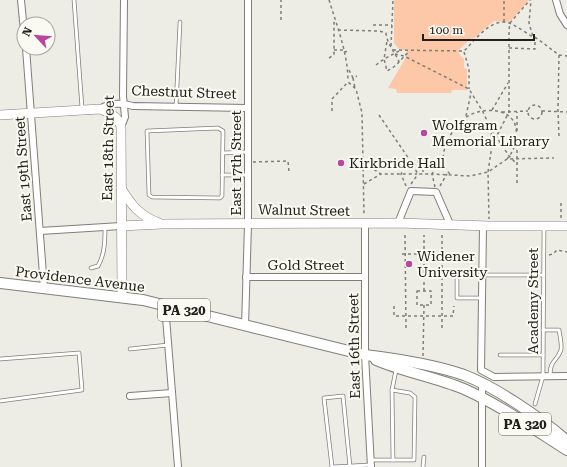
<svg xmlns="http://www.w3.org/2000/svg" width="567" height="467" font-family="'Roboto Serif',serif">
	<rect width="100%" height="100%" fill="#eeede5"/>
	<path fill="#fcc8a8" d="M394,0H529L510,22L494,21L473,39L471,38L459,50V54L464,59V68L467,69V90H452L451,93H397L396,89L388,88L405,59L407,51L399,49L394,43Z"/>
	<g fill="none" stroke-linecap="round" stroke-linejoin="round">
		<defs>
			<g id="lane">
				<path d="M74,0L82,108"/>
				<path d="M176,107L180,22"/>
				<path d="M218,128L223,131V134L222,196L220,198L152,197L149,195L147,131Z"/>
				<path d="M223,153L247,152"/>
				<path d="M222,175H248"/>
				<path d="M91,268L98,266C105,254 105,240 105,227"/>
				<path d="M482,275H544"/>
				<path d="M457,279V298H482"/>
				<path d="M543,330H559C560,336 562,344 561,350C557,362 550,359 550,376"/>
				<path d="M130,349L168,345"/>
				<path d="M500,355H543"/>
				<path d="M0,359L79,353L82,390L0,401"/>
				<path d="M535,404L543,376L544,227"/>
				<path d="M371,460H414L415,397L410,393L392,390"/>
				<path d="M393,460L392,390L396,370"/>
				<path d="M332,467L324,398L343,396L350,467"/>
				<path d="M332,467L370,465"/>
				<path d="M423,467L424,457"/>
			</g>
			<g id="street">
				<path d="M21,0L24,31"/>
				<path d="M556,0L560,14L567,25"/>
				<path d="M26,48L44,288"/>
				<path d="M100,109C110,102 122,103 133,106L247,108"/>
				<path d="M121,127L125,117L123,96L124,0"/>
				<path d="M398,223L411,191L436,192L450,224"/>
				<path d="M365,225V355L371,467"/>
				<path d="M483,226L481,370L494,377L567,376"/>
				<path d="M40,231L121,226"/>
				<path d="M246,277H365"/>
				<path d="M165,305L178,467"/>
				<path d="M245,327L248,224V0"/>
				<path d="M482,383V467"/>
				<path d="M130,396L172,393"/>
			</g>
			<g id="secondary">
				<path d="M0,115L100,109C109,112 119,117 121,127L122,297"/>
				<path d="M121,188C131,205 140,216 159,223"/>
				<path d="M121,226L162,224L398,223L489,226H567"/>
			</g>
			<g id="primary">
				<path d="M0,283L143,300L365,355C398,359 432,364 464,375C496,387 542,419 567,441"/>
				<path d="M376,360C404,372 435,377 464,389C500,405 534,429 567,450"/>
			</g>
		</defs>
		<use href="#lane" stroke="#7f7e77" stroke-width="4.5"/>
		<use href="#street" stroke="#7f7e77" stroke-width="8"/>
		<use href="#secondary" stroke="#7f7e77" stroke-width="10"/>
		<use href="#primary" stroke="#7f7e77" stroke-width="12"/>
		<g stroke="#7e7d78" stroke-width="1.5" stroke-dasharray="3 3" stroke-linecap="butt">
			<path d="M329,0C337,26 348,54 348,81"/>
			<path d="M281,20V0"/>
			<path d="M504,22V0"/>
			<path d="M373,25H392"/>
			<path d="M338,30L379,31L386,33C387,44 395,52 399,62"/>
			<path d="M535,37L559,55L558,111L559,136"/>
			<path d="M391,46L393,0"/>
			<path d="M509,48L535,49V37"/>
			<path d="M334,50H344"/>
			<path d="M393,50L464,51C475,40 492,17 509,23C517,26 526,33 533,37L529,23L531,0"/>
			<path d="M399,51L384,59L387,71C399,65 400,59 410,51"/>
			<path d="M344,52L350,51"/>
			<path d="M464,52L469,69V89"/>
			<path d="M395,54L404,56L469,89L483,112L491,129L492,145L488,172L489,219"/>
			<path d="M559,55L567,56"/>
			<path d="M329,58L334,55V21"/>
			<path d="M376,65L384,59L387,41"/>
			<path d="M349,70L353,78L357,76"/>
			<path d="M353,78L355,88"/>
			<circle cx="535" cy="112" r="7"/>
			<path d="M492,110L508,83"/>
			<path d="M332,111V99L348,82L356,89L362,113L364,215"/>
			<path d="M542,111L567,112"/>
			<path d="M502,112L528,111"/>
			<path d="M379,115L409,159L418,174H432L443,155"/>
			<path d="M466,116L471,93"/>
			<path d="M492,130L509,156L517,164"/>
			<path d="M517,131V112"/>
			<path d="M517,138V183"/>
			<path d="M492,145L509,112V30L510,23L530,0"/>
			<path d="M423,157V174"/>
			<path d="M423,157L435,168"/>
			<path d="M253,162L288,161L289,172"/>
			<path d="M364,163L381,174H417"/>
			<path d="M413,166L423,157"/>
			<path d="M450,174C434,158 450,130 465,118C479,107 512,106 516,128C518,140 514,151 507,159"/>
			<path d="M364,184L381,174"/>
			<path d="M411,184L418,174"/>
			<path d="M406,186L401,174L409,159"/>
			<path d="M440,186L447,174"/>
			<path d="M435,187L432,174L470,176L488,172L507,159L554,158"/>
			<path d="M561,218V201"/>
			<path d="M405,235L406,329"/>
			<path d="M442,235V328"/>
			<path d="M402,254H446"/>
			<path d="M549,255L553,254L557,250L567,252"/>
			<path d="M442,272L473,273"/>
			<rect x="417" y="291" width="14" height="14"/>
			<path d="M424,291V235"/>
			<path d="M394,306V316H453L454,306"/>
			<path d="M423,356L424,305"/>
		</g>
		<use href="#lane" stroke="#fff" stroke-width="3"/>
		<use href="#street" stroke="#fff" stroke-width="6"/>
		<use href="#secondary" stroke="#fff" stroke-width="9"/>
		<use href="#primary" stroke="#fff" stroke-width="10"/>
	</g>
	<g fill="#bb469e" stroke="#fbfaf2" stroke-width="1.5">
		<circle cx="424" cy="133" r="4"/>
		<circle cx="341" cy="163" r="4"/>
		<circle cx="409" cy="264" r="4"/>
	</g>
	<g text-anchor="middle" stroke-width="4" stroke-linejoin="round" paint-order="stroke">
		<g fill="#fbfaf2" stroke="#62615e" stroke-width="1">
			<rect x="158" y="299" width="52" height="22" rx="3"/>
			<rect x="499" y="413" width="52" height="22" rx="3"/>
		</g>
		<g font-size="13" font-weight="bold" fill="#21201e">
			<text x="184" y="315">PA 320</text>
			<text x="525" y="429">PA 320</text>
		</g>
		<g font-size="14" fill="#21201e" stroke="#fbfaf2">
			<text transform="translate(184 92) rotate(2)" y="5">Chestnut Street</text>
			<text transform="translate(108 148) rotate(-89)" y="5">East 18th Street</text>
			<text transform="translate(236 163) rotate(-90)" y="5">East 17th Street</text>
			<text transform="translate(23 169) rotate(-94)" y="5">East 19th Street</text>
			<text transform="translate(304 210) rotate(1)" y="5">Walnut Street</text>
			<text x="306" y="270">Gold Street</text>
			<text transform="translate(80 279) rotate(7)" y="5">Providence Avenue</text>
			<text transform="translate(533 301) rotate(-90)" y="5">Academy Street</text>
			<text transform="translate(354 346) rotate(-91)" y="5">East 16th Street</text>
		</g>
		<g font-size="14" fill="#21201e" stroke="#fbfaf2" text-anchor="start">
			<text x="432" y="130">Wolfgram<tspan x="432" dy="16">Memorial Library</tspan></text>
			<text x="349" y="168">Kirkbride Hall</text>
			<text x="417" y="261">Widener<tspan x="417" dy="16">University</tspan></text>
		</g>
	</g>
	<g transform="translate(36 36) rotate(296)"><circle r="19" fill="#fbfaf2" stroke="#a4a39d"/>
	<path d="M0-3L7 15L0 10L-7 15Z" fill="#bb469e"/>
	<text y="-6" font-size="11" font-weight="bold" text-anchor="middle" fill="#21201e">N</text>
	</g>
	<path d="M423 34v6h111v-6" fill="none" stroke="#21201e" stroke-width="2"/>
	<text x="429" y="34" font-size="12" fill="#21201e" stroke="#fbfaf2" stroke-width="3" paint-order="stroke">100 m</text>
</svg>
